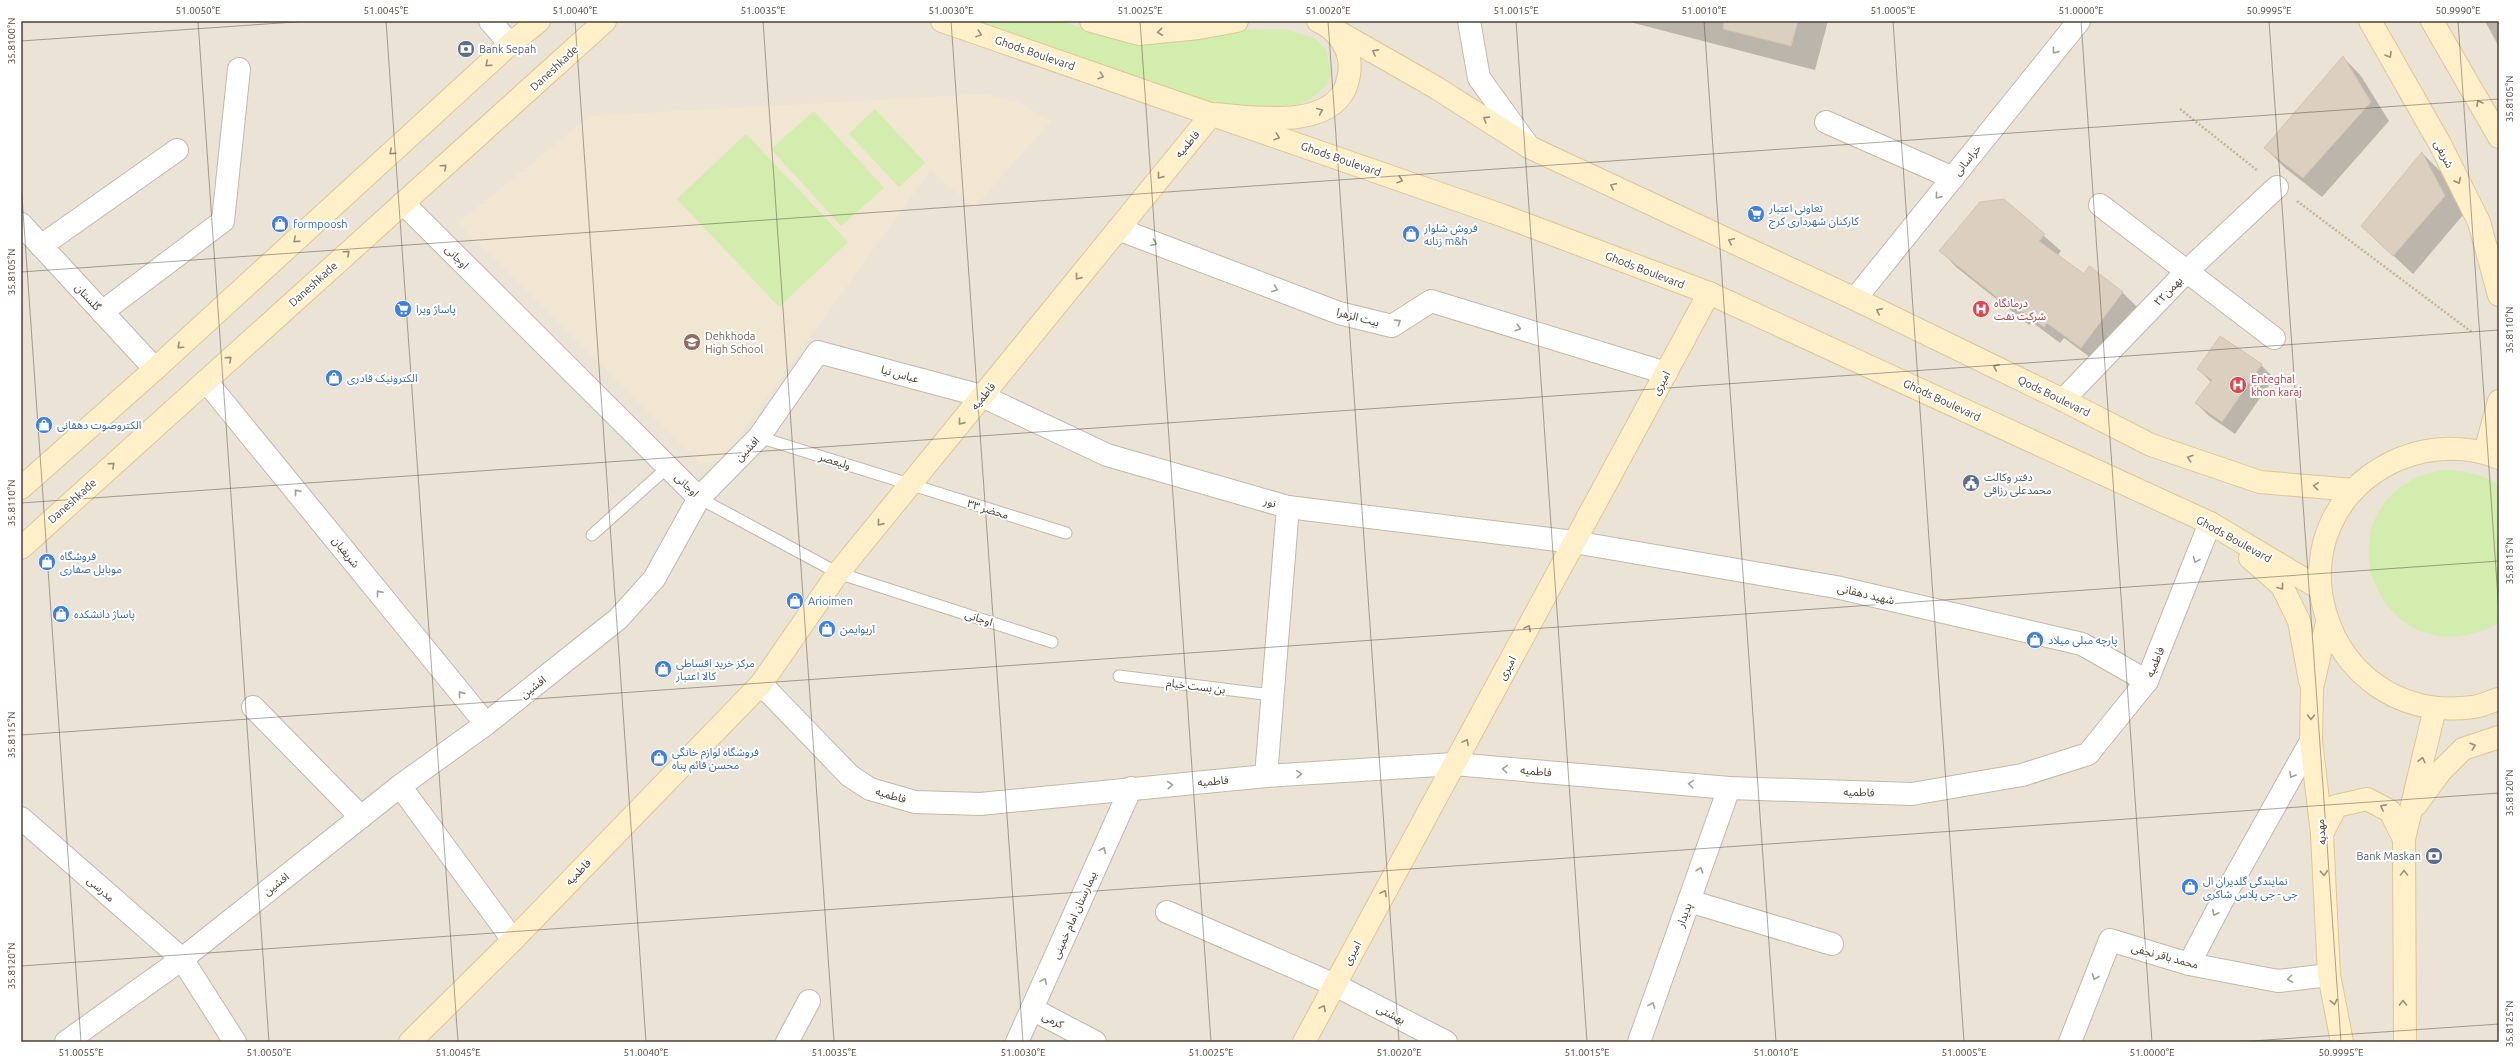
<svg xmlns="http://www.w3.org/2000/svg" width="2520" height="1063" font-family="Ubuntu,'Noto Sans Arabic',sans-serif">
	<rect width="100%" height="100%" fill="#f5f1e8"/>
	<rect fill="#eae3d6" x="21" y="21" width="2478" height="1021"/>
	<path fill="#f0e6d1" d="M984,94L1017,102L1051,121L975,207L930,171L721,461L701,464L458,223L590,116Z"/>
	<g fill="#d2edad">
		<path d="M972,21H1062L1099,34L1285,29L1316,39L1326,50L1331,73L1327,85L1309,100L1296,105L1266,107L1232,106L1178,95Z"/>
		<path d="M875,109L925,163L899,187L849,134Z"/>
		<path d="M814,111L884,188L841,226L771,149Z"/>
		<path d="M746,134L848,242L779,307L677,199Z"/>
		<path d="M2443,470C2464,471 2482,473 2499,485V623C2387,684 2314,523 2420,476C2427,473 2436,472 2443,470Z"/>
	</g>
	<g fill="#0003">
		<path d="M1626,21H1828L1815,70Z"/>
		<path d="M2485,21H2499V47Z"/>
		<path d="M2343,57L2361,76L2389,121L2322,197L2284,167L2265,148Z"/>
		<path d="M2422,153L2441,172L2463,215L2413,274L2362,226Z"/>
		<path d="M2003,200L2061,251L2057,256L2084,276L2090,268L2123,293L2139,309L2098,363L2064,338L2060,343L2032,322L2029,325L1956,267L1940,250Z"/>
		<path d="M2261,365L2274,378L2235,434L2209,416L2196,403L2211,382L2198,369Z"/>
	</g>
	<g fill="#dbd0bf" stroke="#d4c4af">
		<path d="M1724,21H1798L1791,46L1723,29Z"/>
		<path d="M2343,56L2371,102L2303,178L2264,148Z"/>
		<path d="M2422,152L2445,196L2393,256L2361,226Z"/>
		<path d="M2004,199L2045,234L2039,241L2084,274L2089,266L2123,292L2081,348L2047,323L2044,327L2015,307L2013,310L1939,251L1980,202Z"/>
		<path d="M2220,336L2262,364L2222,422L2195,403L2212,380L2197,369Z"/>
	</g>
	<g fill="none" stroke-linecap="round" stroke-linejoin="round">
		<defs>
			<g id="lane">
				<path d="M759,437L1066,533"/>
				<path d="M699,498L838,573L1052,642"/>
				<path d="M592,535L668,467"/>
				<path d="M1119,676L1272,695"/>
			</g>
			<g id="street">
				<path d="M490,21L510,44"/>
				<path d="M1469,21L1479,78L1529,147"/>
				<path d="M1826,122L1953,178"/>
				<path d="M403,203L699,498"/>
				<path d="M2100,205L2274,338"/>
				<path d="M21,224L155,369"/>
				<path d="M1118,229L1339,313L1392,326L1431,301L1666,373"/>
				<path d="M41,246L177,150"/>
				<path d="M1855,299L2079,21"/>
				<path d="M102,312L223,221L239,69"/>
				<path d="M206,381L486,724"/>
				<path d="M2063,400L2187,271L2277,187"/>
				<path d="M761,684L850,776L870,789L915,802L980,804L1266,776L1454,764L1729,788L1912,794L2022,775L2088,754L2147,681L2210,523"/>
				<path d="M253,707L361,817"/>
				<path d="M1266,776L1288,507"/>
				<path d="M400,786L513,940"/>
				<path d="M21,818L182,959L400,786L486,724L618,619L654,579L699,498L759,437L818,352L982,396L1107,455L1288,507L1574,542L1836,587L2082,644L2147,681"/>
				<path d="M1689,901L1832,944"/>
				<path d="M1167,912L1335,985L1446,1042"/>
				<path d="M2189,964L2230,886L2311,741"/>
				<path d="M1032,1009L1095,1042"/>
				<path d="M66,1042L182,959L235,1042"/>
				<path d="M787,1042L809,1001"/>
				<path d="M1017,1042L1131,788"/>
				<path d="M1639,1042L1729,788"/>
				<path d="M2070,1042L2110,940L2189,964L2278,981L2329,975"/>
			</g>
			<g id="secondary">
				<path d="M942,21L1501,215L1709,293L2210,523L2319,588"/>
				<path d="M1091,21L1139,34L1199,28L1237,21"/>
				<path d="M2370,21L2440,144L2479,222L2499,295"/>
				<path d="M2432,21L2499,137"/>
				<path d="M1335,30L1435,87L1529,147L1855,299L2063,400L2151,445L2260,482L2354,490"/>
				<path d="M2485,452L2499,401"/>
				<path d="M2499,458C2468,445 2431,446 2399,459C2258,521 2320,728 2473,707C2482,706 2491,701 2499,699"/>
				<path d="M21,488L155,369L510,44L539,21"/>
				<path d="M21,548L605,21"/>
				<path d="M2250,558L2282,586L2299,621L2310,681"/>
				<path d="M2327,623L2312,688L2311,741L2322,834L2329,975L2342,1042"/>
				<path d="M2416,805L2441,771L2463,749L2499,737"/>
				<path d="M2322,834L2336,806L2367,799L2390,811L2404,839"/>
				<path d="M410,1042L513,940L761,684L838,573L1212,114C1250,116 1324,131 1345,89C1349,79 1351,70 1349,59C1346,42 1334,28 1318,21"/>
				<path d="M1304,1042L1709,293"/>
				<path d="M2405,1042L2404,839L2435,708"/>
			</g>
		</defs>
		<use href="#lane" stroke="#c2b9aa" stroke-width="13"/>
		<use href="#street" stroke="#c2b9aa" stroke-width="24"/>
		<use href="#secondary" stroke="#ddc796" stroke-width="24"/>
		<g stroke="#c5b599" stroke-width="2.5" stroke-dasharray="2 2" stroke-linecap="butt">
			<path d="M2180,109L2258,171"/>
			<path d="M2297,201L2473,333"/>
		</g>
		<use href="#lane" stroke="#fff" stroke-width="11"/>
		<use href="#street" stroke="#fff" stroke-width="22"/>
		<use href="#secondary" stroke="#fff0c9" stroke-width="22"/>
	</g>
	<defs><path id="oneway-chevron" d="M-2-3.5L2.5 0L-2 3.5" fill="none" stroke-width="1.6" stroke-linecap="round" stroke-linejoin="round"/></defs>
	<g stroke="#9b9078">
		<use href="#oneway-chevron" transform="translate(1160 32) rotate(174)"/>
		<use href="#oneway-chevron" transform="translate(979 34) rotate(19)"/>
		<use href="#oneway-chevron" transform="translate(1375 52) rotate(-151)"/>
		<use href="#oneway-chevron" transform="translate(2389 55) rotate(60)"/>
		<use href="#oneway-chevron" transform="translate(488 64) rotate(138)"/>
		<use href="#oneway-chevron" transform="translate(1101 76) rotate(19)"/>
		<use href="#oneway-chevron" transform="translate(2479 103) rotate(-120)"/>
		<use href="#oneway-chevron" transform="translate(1320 111) rotate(-23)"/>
		<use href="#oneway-chevron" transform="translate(1486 119) rotate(-147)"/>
		<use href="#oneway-chevron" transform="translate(1277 137) rotate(19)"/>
		<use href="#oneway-chevron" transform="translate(392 152) rotate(138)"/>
		<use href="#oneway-chevron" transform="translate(444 167) rotate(-42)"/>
		<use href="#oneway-chevron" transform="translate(1160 176) rotate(129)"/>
		<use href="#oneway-chevron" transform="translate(1400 180) rotate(19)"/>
		<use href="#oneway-chevron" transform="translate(2458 181) rotate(63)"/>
		<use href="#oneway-chevron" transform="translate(1613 186) rotate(-155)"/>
		<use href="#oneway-chevron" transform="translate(296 240) rotate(138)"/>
		<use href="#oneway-chevron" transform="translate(1731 241) rotate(-155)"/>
		<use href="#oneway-chevron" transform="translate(347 253) rotate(-42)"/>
		<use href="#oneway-chevron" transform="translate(1078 277) rotate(129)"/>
		<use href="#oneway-chevron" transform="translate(1879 311) rotate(-154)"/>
		<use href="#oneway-chevron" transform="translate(180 346) rotate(138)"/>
		<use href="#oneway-chevron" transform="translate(229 359) rotate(-42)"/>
		<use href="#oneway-chevron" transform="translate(1996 367) rotate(-154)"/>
		<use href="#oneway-chevron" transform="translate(961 422) rotate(129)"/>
		<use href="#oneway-chevron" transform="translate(2190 458) rotate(-161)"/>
		<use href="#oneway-chevron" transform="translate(112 465) rotate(-42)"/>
		<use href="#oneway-chevron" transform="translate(2316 486) rotate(-175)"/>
		<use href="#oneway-chevron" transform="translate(880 523) rotate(129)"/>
		<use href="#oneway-chevron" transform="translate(2281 587) rotate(52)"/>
		<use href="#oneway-chevron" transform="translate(1528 628) rotate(-62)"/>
		<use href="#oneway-chevron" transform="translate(2311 717) rotate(91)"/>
		<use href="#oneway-chevron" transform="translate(1466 742) rotate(-62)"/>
		<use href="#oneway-chevron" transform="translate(2473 746) rotate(-19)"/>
		<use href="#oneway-chevron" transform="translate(2422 760) rotate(-77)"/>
		<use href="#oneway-chevron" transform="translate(2383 807) rotate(-152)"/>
		<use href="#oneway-chevron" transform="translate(2324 873) rotate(87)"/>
		<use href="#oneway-chevron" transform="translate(2404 873) rotate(-90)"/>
		<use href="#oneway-chevron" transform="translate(1384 893) rotate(-62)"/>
		<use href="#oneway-chevron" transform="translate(2334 1002) rotate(79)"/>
		<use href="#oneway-chevron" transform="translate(2403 1003) rotate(-90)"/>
		<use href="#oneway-chevron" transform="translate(1323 1008) rotate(-62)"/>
	</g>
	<g stroke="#a4a09a">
		<use href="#oneway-chevron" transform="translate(2055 51) rotate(129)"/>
		<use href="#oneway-chevron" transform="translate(1938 196) rotate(129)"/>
		<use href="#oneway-chevron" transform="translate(1154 243) rotate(21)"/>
		<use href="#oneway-chevron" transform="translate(1275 289) rotate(21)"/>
		<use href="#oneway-chevron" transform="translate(1398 322) rotate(-33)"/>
		<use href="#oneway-chevron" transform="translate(1518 328) rotate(17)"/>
		<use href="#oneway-chevron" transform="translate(297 492) rotate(-129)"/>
		<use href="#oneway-chevron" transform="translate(2196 560) rotate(112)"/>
		<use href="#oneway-chevron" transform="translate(379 593) rotate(-129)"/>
		<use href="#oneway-chevron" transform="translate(461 694) rotate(-129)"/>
		<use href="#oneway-chevron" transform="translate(1505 769) rotate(-175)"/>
		<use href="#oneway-chevron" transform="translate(1299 774) rotate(-4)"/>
		<use href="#oneway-chevron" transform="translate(2292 775) rotate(119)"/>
		<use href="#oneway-chevron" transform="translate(1691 784) rotate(-175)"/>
		<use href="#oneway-chevron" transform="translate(1170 785) rotate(-5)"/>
		<use href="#oneway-chevron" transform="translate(1103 850) rotate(-66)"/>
		<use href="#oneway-chevron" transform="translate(1700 870) rotate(-71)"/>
		<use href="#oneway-chevron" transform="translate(2215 913) rotate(117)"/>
		<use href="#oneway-chevron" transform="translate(2095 977) rotate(112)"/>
		<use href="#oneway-chevron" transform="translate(2290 979) rotate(173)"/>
		<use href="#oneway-chevron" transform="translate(1044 981) rotate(-66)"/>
		<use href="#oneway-chevron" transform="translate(1652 1005) rotate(-70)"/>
	</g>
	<path fill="none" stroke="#4a4136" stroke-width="1" stroke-opacity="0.45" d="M198,21L269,1042M386,21L458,1042M575,21L646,1042M763,21L834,1042M951,21L1023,1042M1140,21L1211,1042M1328,21L1399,1042M1516,21L1587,1042M1704,21L1776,1042M1893,21L1964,1042M2081,21L2152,1042M2269,21L2341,1042M2458,21L2499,613M21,41L309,21M21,182L81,1042M21,272L2499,99M21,503L2499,330M21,735L2499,561M21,966L2499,793M2237,1042L2499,1024"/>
	<defs>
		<symbol id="bank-disc" viewBox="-11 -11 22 22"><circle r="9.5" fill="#5c6f8a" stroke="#fff"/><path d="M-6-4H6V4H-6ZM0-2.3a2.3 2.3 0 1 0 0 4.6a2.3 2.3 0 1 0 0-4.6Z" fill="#fff"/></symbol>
		<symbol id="supermarket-disc" viewBox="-11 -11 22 22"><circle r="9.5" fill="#3f7fe0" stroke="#fff"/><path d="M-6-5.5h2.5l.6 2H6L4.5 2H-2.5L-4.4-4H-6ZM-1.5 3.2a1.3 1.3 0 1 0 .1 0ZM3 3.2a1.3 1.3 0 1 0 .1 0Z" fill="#fff"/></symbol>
		<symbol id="shop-disc" viewBox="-11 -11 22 22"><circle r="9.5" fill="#3f7fe0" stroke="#fff"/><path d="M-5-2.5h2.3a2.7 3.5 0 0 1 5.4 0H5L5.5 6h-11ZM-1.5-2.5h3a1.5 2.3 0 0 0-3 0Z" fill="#fff"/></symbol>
		<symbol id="hospital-disc" viewBox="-11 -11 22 22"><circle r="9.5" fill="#e0444e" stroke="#fff"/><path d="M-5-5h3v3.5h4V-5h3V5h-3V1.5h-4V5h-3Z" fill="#fff"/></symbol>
		<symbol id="school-disc" viewBox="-11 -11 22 22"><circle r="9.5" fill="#8d6e63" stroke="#fff"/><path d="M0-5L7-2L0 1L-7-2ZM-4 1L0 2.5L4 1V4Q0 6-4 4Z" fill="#fff"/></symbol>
		<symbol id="civic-disc" viewBox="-11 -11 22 22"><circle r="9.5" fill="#5c6f8a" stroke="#fff"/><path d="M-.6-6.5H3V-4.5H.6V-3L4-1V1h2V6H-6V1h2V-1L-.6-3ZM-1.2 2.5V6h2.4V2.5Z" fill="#fff"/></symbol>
	</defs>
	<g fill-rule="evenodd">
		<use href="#bank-disc" x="456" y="39" width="20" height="20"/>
		<use href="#supermarket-disc" x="1746" y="204" width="20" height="20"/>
		<use href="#shop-disc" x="270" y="214" width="20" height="20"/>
		<use href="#shop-disc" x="1401" y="224" width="20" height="20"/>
		<use href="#supermarket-disc" x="393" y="299" width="20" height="20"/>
		<use href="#hospital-disc" x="1971" y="299" width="20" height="20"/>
		<use href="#school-disc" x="682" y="332" width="20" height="20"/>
		<use href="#shop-disc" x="324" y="368" width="20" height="20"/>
		<use href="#hospital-disc" x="2228" y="375" width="20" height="20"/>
		<use href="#shop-disc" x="34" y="415" width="20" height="20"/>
		<use href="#civic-disc" x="1961" y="473" width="20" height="20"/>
		<use href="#shop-disc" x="37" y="552" width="20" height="20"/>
		<use href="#shop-disc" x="785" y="591" width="20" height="20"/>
		<use href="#shop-disc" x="51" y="604" width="20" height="20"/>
		<use href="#shop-disc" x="817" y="619" width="20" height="20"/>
		<use href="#shop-disc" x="2025" y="630" width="20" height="20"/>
		<use href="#shop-disc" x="653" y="659" width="20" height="20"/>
		<use href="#shop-disc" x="649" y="748" width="20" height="20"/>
		<use href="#bank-disc" x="2424" y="846" width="20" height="20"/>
		<use href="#shop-disc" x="2180" y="877" width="20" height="20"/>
	</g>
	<g text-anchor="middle" stroke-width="4" stroke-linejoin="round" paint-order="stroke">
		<g font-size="11" fill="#4e5e75" stroke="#fff" text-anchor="start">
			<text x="479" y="53">Bank Sepah</text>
			<text x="1984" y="481">دفتر وکالت<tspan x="1984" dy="13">محمدعلی رزاقی</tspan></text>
			<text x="2421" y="860" text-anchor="end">Bank Maskan</text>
		</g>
		<g font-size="11" fill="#4a4136" stroke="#fff">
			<text transform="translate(1035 53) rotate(19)" y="4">Ghods Boulevard</text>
			<text transform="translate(554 68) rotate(-43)" y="4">Daneshkade</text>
			<text transform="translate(1187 144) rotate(-50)" y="4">فاطمیه</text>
			<text transform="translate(2444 154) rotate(63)" y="4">شریفی</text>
			<text transform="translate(1341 159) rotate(19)" y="4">Ghods Boulevard</text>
			<text transform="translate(1967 160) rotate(-51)" y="4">خراسانی</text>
			<text transform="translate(457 257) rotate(45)" y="4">اوجانی</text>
			<text transform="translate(1645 270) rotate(21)" y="4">Ghods Boulevard</text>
			<text transform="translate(313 284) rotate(-42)" y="4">Daneshkade</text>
			<text transform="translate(2168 291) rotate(-46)" y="4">۲۲بهمن</text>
			<text transform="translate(88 297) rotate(47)" y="4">گلستان</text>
			<text transform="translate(1358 317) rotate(15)" y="4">بیت الزهرا</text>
			<text transform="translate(900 374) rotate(15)" y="4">عباس نیا</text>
			<text transform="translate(1661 383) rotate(-62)" y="4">امیری</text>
			<text transform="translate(983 396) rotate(-51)" y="4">فاطمیه</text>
			<text transform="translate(2054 396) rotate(26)" y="4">Qods Boulevard</text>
			<text transform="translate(1942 400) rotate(25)" y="4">Ghods Boulevard</text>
			<text transform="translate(747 449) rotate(-46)" y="4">افشین</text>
			<text transform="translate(835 461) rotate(17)" y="4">ولیعصر</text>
			<text transform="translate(687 485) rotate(44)" y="4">اوجانی</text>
			<text transform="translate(72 501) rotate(-42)" y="4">Daneshkade</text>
			<text transform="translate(1270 502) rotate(16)" y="4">نور</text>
			<text transform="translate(988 509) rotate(17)" y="4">محضر ۳۳</text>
			<text transform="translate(2234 539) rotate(29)" y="4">Ghods Boulevard</text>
			<text transform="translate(346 552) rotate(51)" y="4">شریفیان</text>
			<text transform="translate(1866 594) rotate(13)" y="4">شهید دهقانی</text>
			<text transform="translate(979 618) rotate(18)" y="4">اوجانی</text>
			<text transform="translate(2155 662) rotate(-68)" y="4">فاطمیه</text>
			<text transform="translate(1507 668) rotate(-62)" y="4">امیری</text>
			<text transform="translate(1196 686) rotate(7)" y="4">بن بست خیام</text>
			<text transform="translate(533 687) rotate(-38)" y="4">افشین</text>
			<text transform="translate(1536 771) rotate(5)" y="4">فاطمیه</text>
			<text transform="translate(1213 781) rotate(-5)" y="4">فاطمیه</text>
			<text transform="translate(1859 792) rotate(2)" y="4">فاطمیه</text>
			<text transform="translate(891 795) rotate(16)" y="4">فاطمیه</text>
			<text transform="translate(2321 832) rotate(-95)" y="4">مهدیه</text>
			<text transform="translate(578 872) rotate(-46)" y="4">فاطمیه</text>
			<text transform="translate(276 884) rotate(-38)" y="4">افشین</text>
			<text transform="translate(101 889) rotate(41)" y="4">مدرسی</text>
			<text transform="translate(1074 915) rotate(-66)" y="4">بیمارستان امام خمینی</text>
			<text transform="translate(1684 915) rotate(-70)" y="4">پدیدار</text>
			<text transform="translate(1352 953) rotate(-62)" y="4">امیری</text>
			<text transform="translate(2165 956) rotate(15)" y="4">محمد باقر نجفی</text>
			<text transform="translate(1391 1014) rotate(27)" y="4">بهشتی</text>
			<text transform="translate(1053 1020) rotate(27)" y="4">کرمی</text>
		</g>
		<g font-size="11" fill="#366cbe" stroke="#fff" text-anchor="start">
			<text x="1769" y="212">تعاونی اعتبار<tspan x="1769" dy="13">کارکنان شهرداری کرج</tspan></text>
			<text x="293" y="228">formpoosh</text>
			<text x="1424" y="232">فروش شلوار<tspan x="1424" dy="13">زنانه m&amp;h</tspan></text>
			<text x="416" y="313">پاساژ ویرا</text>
			<text x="347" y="382">الکترونیک قادری</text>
			<text x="57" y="429">الکتروصوت دهقانی</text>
			<text x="60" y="560">فروشگاه<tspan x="60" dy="13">موبایل صفاری</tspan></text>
			<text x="808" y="605">Arioimen</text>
			<text x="74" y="618">پاساژ دانشکده</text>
			<text x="840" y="633">آریوایمن</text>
			<text x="2048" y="644">پارچه مبلی میلاد</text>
			<text x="676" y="667">مرکز خرید اقساطی<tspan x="676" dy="13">کالا اعتبار</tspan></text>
			<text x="672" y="756">فروشگاه لوازم خانگی<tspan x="672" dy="13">محسن قائم پناه</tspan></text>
			<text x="2203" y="885">نمایندگی گلدیران ال<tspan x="2203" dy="13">جی - جی پلاس شاکری</tspan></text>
		</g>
		<g font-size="11" fill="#be3a42" stroke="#fff" text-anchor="start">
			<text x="1994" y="307">درمانگاه<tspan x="1994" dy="13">شرکت نفت</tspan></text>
			<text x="2251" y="383">Enteghal<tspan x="2251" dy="13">khon karaj</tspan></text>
		</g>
		<g font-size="11" fill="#785e54" stroke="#fff" text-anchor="start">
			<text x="705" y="340">Dehkhoda<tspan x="705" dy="13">High School</tspan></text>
		</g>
	</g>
	<rect width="2520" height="1063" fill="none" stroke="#ffffff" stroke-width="44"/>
	<rect x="22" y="22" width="2476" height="1019" fill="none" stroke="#4a4136" stroke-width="1.5"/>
	<g font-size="10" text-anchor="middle" fill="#4a4136">
		<text x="198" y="14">51.0050°E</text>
		<text x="386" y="14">51.0045°E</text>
		<text x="575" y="14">51.0040°E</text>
		<text x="763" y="14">51.0035°E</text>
		<text x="951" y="14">51.0030°E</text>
		<text x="1140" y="14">51.0025°E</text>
		<text x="1328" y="14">51.0020°E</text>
		<text x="1516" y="14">51.0015°E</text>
		<text x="1704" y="14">51.0010°E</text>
		<text x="1893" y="14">51.0005°E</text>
		<text x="2081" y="14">51.0000°E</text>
		<text x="2269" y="14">50.9995°E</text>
		<text x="2458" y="14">50.9990°E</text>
		<text transform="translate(11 41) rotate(-90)" y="4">35.8100°N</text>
		<text transform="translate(2509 99) rotate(-90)" y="4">35.8105°N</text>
		<text transform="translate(11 272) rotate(-90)" y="4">35.8105°N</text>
		<text transform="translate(2509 330) rotate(-90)" y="4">35.8110°N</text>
		<text transform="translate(11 503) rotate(-90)" y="4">35.8110°N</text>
		<text transform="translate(2509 561) rotate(-90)" y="4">35.8115°N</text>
		<text transform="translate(11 735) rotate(-90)" y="4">35.8115°N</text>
		<text transform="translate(2509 793) rotate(-90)" y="4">35.8120°N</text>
		<text transform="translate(11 966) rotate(-90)" y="4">35.8120°N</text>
		<text transform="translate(2509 1024) rotate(-90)" y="4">35.8125°N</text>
		<text x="81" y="1056">51.0055°E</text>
		<text x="269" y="1056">51.0050°E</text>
		<text x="458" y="1056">51.0045°E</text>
		<text x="646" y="1056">51.0040°E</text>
		<text x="834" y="1056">51.0035°E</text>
		<text x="1023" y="1056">51.0030°E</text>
		<text x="1211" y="1056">51.0025°E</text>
		<text x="1399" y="1056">51.0020°E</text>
		<text x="1587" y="1056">51.0015°E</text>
		<text x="1776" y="1056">51.0010°E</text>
		<text x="1964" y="1056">51.0005°E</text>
		<text x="2152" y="1056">51.0000°E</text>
		<text x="2341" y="1056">50.9995°E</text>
	</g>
</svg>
